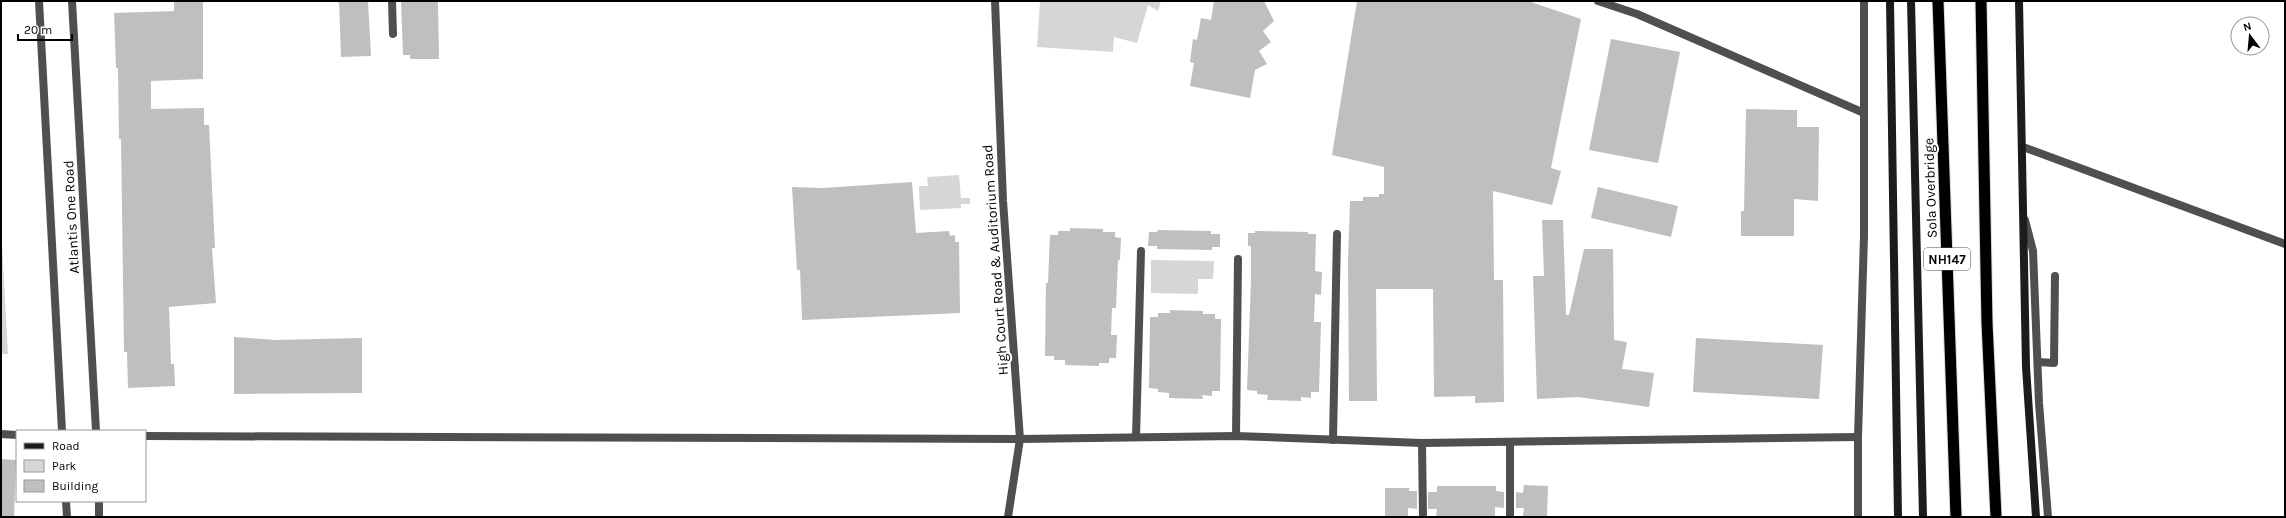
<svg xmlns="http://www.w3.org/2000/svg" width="2286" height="518" font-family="Karla,sans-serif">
	<rect width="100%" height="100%" fill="#fff"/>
	<g fill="#d6d6d6">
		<path d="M1040,1H1161L1158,11L1148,5L1137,43L1114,37L1113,52L1037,47Z"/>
		<path d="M959,175L961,198H970V204H961V208L920,210L919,186H928L927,177Z"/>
		<path d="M1,225L8,354H1Z"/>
		<path d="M1151,260L1214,261L1213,279H1198V294L1151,293Z"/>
	</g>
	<g fill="#bfbfbf">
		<path d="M203,1V79L151,81V109L204,108V125H209L215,248H212L216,303L169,307L171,364H174L175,386L128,388L127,352H124L121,139H119L118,68H116L114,13L174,11V2Z"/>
		<path d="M339,1H368L371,56L341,57Z"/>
		<path d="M401,1H438L439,59H410V55H403Z"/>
		<path d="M1214,1H1264L1274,21L1263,31L1271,42L1259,51L1267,64L1255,70L1250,98L1190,86L1194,63L1190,62L1193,39L1197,40L1201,18L1211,20Z"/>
		<path d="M1357,1H1528L1581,19L1551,168L1561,171L1552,205L1493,191L1494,280H1503L1504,402L1475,403V396L1434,397L1433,289H1376L1377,401H1349L1348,261L1350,201H1363V197H1379V194H1384V167L1332,155Z"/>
		<path d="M1611,39L1680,52L1658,163L1589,150Z"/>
		<path d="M1746,109L1797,110V127H1819L1818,201L1794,199V236H1741V211H1744Z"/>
		<path d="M912,182L916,233L949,231L950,236L955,235V242H959L960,313L802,320L800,270H797L792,187L823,188Z"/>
		<path d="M1598,187L1678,206L1671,237L1591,218Z"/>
		<path d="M1542,220H1563L1566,315H1569L1584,249H1613L1614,340L1627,342L1622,369L1654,373L1649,407L1578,397L1537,399L1533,276H1544Z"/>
		<path d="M1070,228L1103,229V232H1115V237L1121,238L1120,260H1118L1116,308H1112L1111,335H1117L1116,358H1109V363H1099V366L1065,365V360H1054V356H1045L1046,283H1048L1050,235H1058V231H1070Z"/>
		<path d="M1158,230L1211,231V234H1220V247H1212V250L1157,249V246H1148L1149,232H1157Z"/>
		<path d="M1255,231L1308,232V234H1316L1315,271L1322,272L1321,295L1315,294L1314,322H1321L1319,392H1311V398L1301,397V401L1267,400L1268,395L1257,394V391L1247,390L1251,279V246H1248V233H1255Z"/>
		<path d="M1170,310L1203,311V314H1215V319H1221L1220,391H1212V396L1202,395L1203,399L1169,398V393L1158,392V389L1149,388L1150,317H1158V313H1170Z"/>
		<path d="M234,337L276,340L362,338V393L234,394Z"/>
		<path d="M1696,338L1823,345L1819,399L1693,392Z"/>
		<path d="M1,459L16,460L14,517H1Z"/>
		<path d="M1524,485L1548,486L1547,517L1523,516L1524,508H1516V492L1523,493Z"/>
		<path d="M1437,486H1496V491L1504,492V508L1495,507V517H1436L1437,509H1428V492H1437Z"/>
		<path d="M1385,488H1409V491H1417V509L1408,508V517H1385Z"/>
	</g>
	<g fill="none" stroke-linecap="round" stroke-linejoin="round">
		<defs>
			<g id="trunk">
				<path d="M1938,1L1956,517"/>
				<path d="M1981,1L1987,323L1996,517"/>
			</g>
		</defs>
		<use href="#trunk" stroke="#dbdbdb" stroke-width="13"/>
		<g stroke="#4f4f4f" stroke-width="8">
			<path d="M392,1L393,34"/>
			<path d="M995,1L1003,201L1020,439L1008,517"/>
			<path d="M1598,1L1637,14L1864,113"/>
			<path d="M2023,147L2285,244"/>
			<path d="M2025,220L2033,251L2039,403L2048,517"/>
			<path d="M2038,362L2054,363L2055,276"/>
			<path d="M1,434L17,435"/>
			<path d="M145,436L1020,439L1236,436L1422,443L1858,437"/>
			<path d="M1236,436L1238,259"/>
			<path d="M1136,437L1141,251"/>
			<path d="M1333,440L1337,234"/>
			<path d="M1510,442V517"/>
			<path d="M1422,443L1423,517"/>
		</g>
		<g stroke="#4f4f4f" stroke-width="8">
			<path d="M39,1L62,431"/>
			<path d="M72,1L96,431"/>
			<path d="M66,501L67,517"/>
			<path d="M99,501V517"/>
			<path d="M1858,517V437L1864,236V1"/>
		</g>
		<g stroke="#1c1c1c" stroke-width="8">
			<path d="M1890,1L1898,517"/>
			<path d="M1911,1L1923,517"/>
			<path d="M2019,1L2026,367L2036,517"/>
		</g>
		<use href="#trunk" stroke="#000" stroke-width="11"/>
	</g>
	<g text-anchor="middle" stroke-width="4" stroke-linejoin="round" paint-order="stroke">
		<rect fill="#fff" stroke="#4c4c4c" stroke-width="1" x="1924" y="248" width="46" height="22" rx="3"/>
		<g font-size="13" font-weight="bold" fill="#000">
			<text x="1947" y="264">NH147</text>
		</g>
		<g font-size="14" fill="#000" stroke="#fff">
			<text transform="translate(1930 188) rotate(-92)" y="5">Sola Overbridge</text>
			<text transform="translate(71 217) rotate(-93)" y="5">Atlantis One Road</text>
			<text transform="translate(995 260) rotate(-94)" y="5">High Court Road &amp; Auditorium Road</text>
		</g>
	</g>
	<rect width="2286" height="518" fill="none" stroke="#000000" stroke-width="4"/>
	<rect x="16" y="430" width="130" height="72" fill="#ffffff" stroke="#999999"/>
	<rect x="24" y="443" width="20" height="6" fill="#1c1c1c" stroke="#999999"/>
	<text x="52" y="450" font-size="12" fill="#000000">Road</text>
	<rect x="24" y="460" width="20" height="12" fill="#d6d6d6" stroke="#999999"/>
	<text x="52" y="470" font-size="12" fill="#000000">Park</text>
	<rect x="24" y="480" width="20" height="12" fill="#bfbfbf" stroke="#999999"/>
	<text x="52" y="490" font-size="12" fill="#000000">Building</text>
	<g transform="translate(2250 36) rotate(344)"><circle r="19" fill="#ffffff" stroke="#999999"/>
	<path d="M0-3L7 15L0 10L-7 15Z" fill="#000000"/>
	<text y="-6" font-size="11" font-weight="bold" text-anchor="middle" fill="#000000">N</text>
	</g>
	<path d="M18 34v6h54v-6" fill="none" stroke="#000000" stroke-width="2"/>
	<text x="24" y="34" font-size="12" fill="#000000" stroke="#ffffff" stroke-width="3" paint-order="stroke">20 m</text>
</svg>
